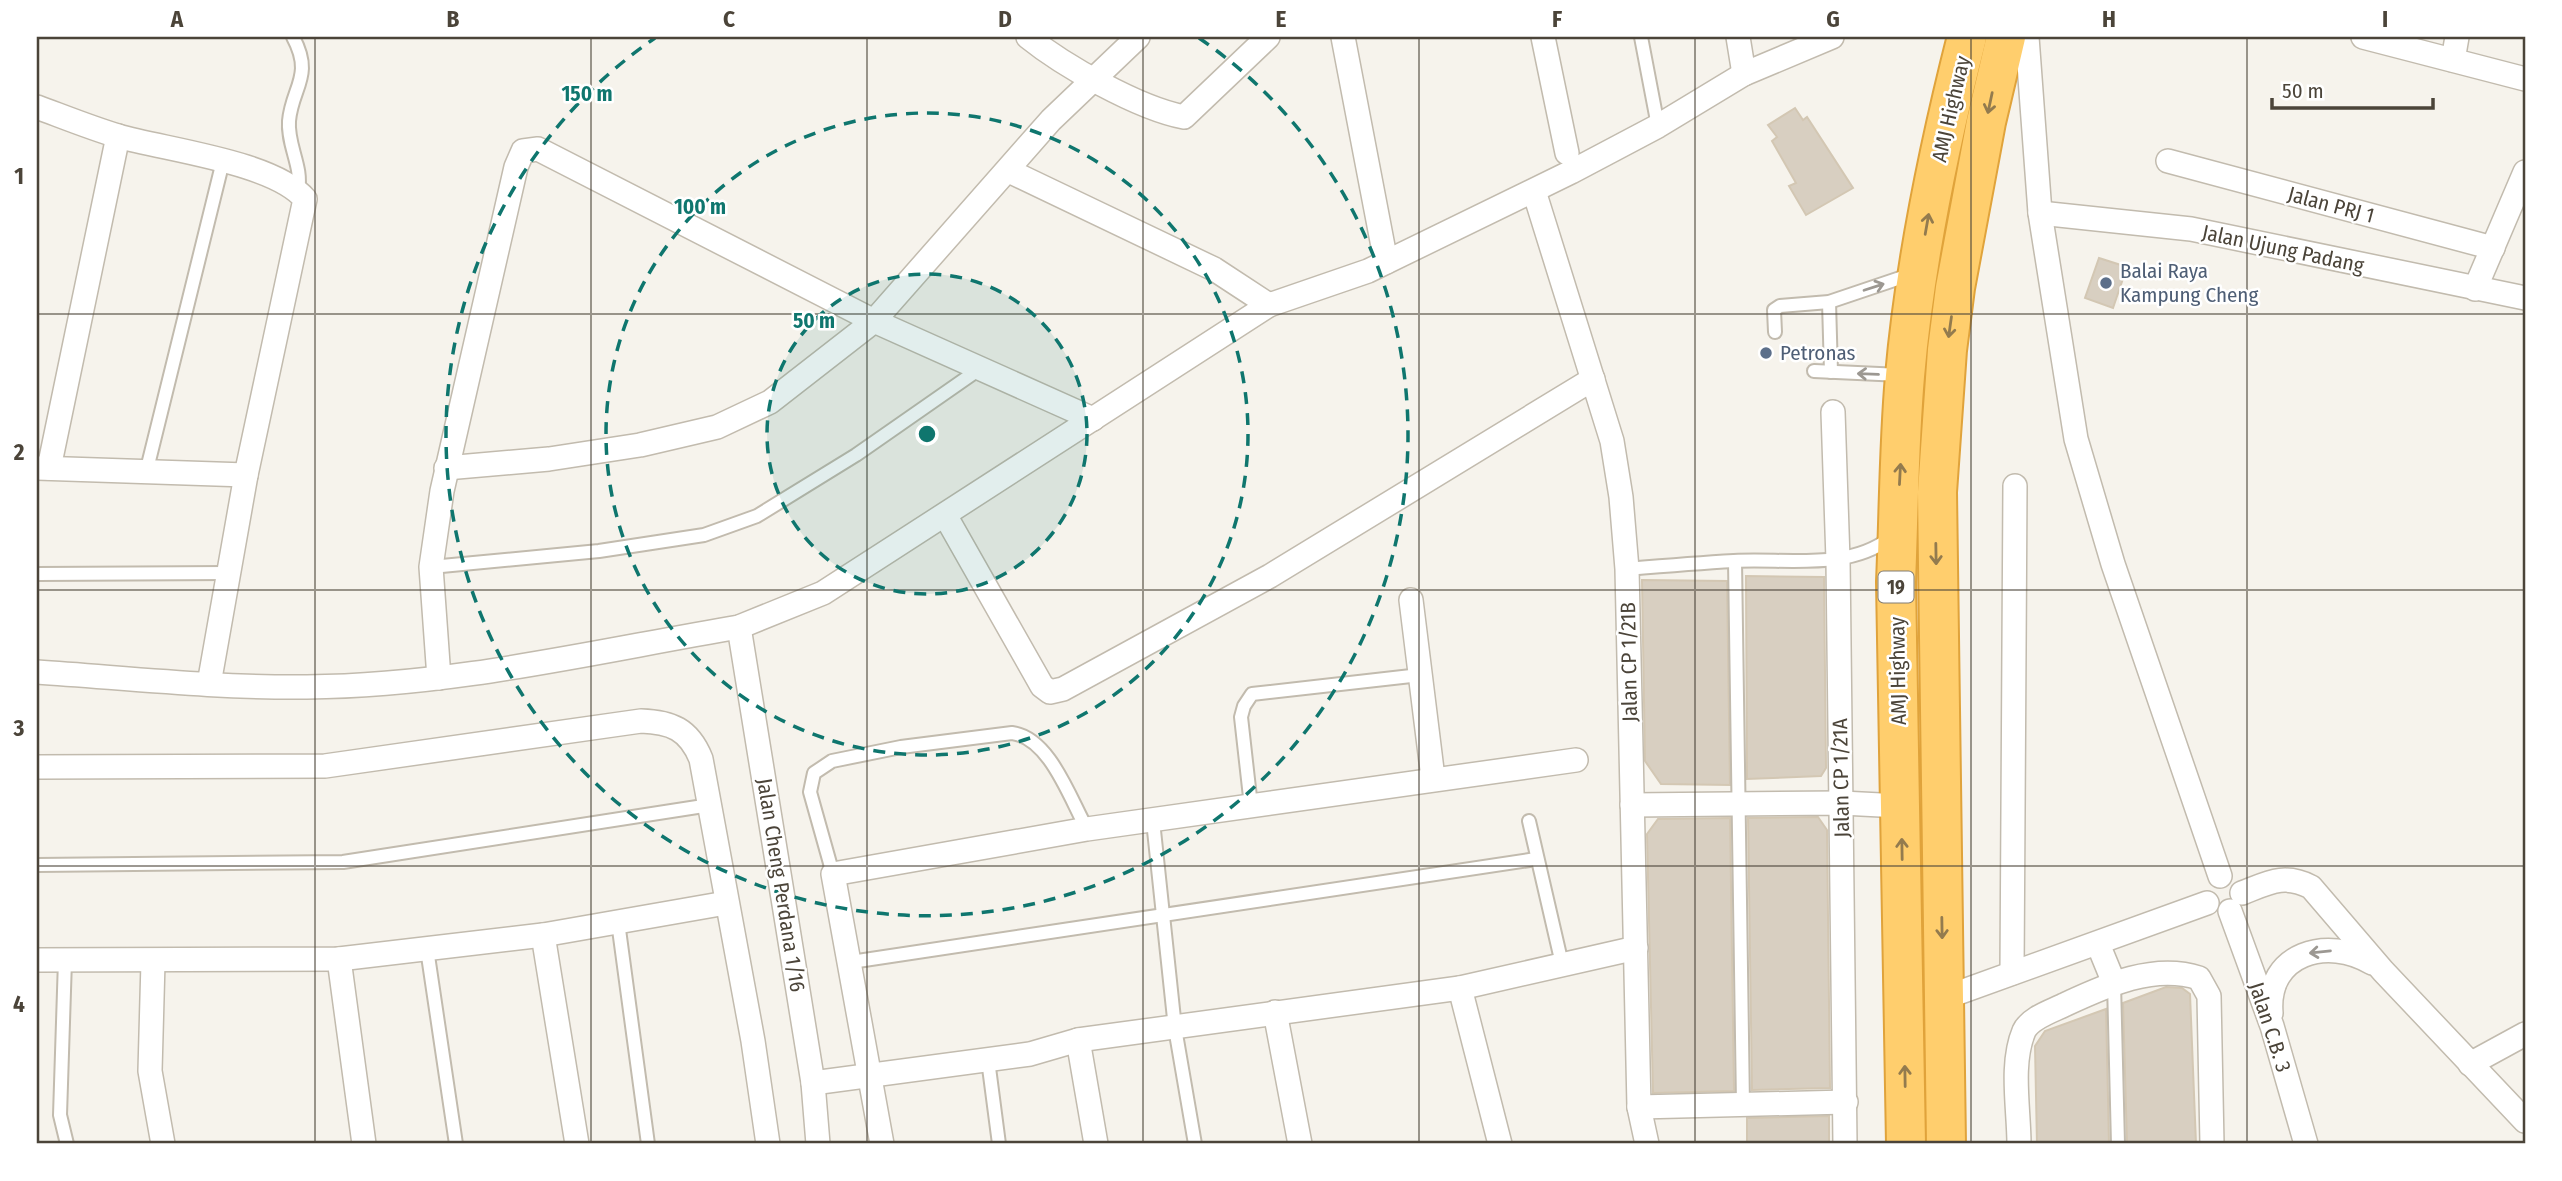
<svg xmlns="http://www.w3.org/2000/svg" width="2562" height="1181" font-family="'Fira Sans Condensed',sans-serif">
	<rect width="100%" height="100%" fill="#f6f3ec"/>
	<g fill="#d8cfc1" stroke="#d3c7b3" stroke-width="2">
		<path d="M1795,108L1803,120L1807,117L1853,188L1806,215L1789,186L1796,183L1772,141L1777,137L1768,125Z"/>
		<path d="M2099,258L2127,267L2113,308L2085,298Z"/>
		<path d="M1746,576L1824,577L1826,768L1821,776L1747,779Z"/>
		<path d="M1642,580L1727,581L1730,785L1661,784L1645,761Z"/>
		<path d="M1818,817L1827,830L1830,1088L1752,1090L1748,818Z"/>
		<path d="M1730,818L1734,1091L1653,1093L1647,834L1658,819Z"/>
		<path d="M2166,987L2182,988L2190,994L2196,1144H2127L2123,1003Z"/>
		<path d="M2106,1009L2109,1144H2037L2035,1046L2045,1031Z"/>
		<path d="M1829,1116V1144H1747V1118Z"/>
	</g>
	<g fill="none" stroke-linecap="round" stroke-linejoin="round">
		<defs>
			<g id="lane">
				<path d="M293,37C314,76 292,87 289,121C287,145 303,167 298,190"/>
				<path d="M1641,37L1658,126"/>
				<path d="M1829,302L1831,372"/>
				<path d="M1775,332L1774,310L1780,306L1829,302L1912,274"/>
				<path d="M1814,371L1901,375"/>
				<path d="M146,473L223,161"/>
				<path d="M1735,561L1743,1105"/>
				<path d="M431,567L599,551L704,535L757,516L856,455L978,370"/>
				<path d="M1627,569C1662,566 1698,563 1734,561C1786,558 1847,571 1890,538"/>
				<path d="M37,574L229,573"/>
				<path d="M1251,806L1241,717L1244,706L1252,694L1420,675"/>
				<path d="M1153,821L1175,1028L1195,1144"/>
				<path d="M1529,821L1562,964"/>
				<path d="M37,865L343,862L710,805"/>
				<path d="M833,874L810,792L814,773L832,761L901,747L1012,733C1050,738 1070,799 1087,829"/>
				<path d="M618,922L648,1144"/>
				<path d="M427,949L456,1144"/>
				<path d="M65,960L60,1115L67,1144"/>
				<path d="M851,962L1536,859"/>
				<path d="M2114,983L2118,1144"/>
				<path d="M988,1060L999,1144"/>
			</g>
			<g id="street">
				<path d="M1028,37C1064,66 1138,108 1184,117L1268,37"/>
				<path d="M1343,37L1386,262"/>
				<path d="M1543,37L1567,153"/>
				<path d="M1738,37L1744,74"/>
				<path d="M2027,37L2040,213L2076,439L2113,564L2220,876"/>
				<path d="M2363,37L2525,79"/>
				<path d="M2453,60L2457,37"/>
				<path d="M37,107C64,117 91,128 118,136C166,150 274,162 305,199L246,475L209,684"/>
				<path d="M2168,161L2493,248"/>
				<path d="M1009,171L1214,269L1269,305"/>
				<path d="M1534,191L1612,441L1621,497L1627,569L1639,1107L1647,1144"/>
				<path d="M2040,213L2191,229L2525,298"/>
				<path d="M2475,289L2525,172"/>
				<path d="M1833,412L1838,560L1845,1144"/>
				<path d="M37,468L246,475"/>
				<path d="M49,468L118,136"/>
				<path d="M446,468L549,459L640,445L717,427L770,402L874,321L1051,120L1138,37"/>
				<path d="M945,515L1042,686L1050,692L1063,689L1270,576L1593,379"/>
				<path d="M1411,600L1433,778"/>
				<path d="M739,627L813,1083L818,1144"/>
				<path d="M37,672C127,678 217,688 307,687C452,686 597,651 739,627L823,593L1269,305L1368,271L1571,172L1658,126L1744,74L1832,37"/>
				<path d="M439,678L431,567L442,491L516,167L523,151L538,149L874,321L1093,419"/>
				<path d="M37,767L325,766L641,721C671,722 689,729 701,759L753,1041L768,1144"/>
				<path d="M1632,805L1842,803L1900,806"/>
				<path d="M2242,893C2268,883 2284,873 2311,887L2383,971L2525,1121"/>
				<path d="M2230,911L2272,1026L2306,1144"/>
				<path d="M543,935L577,1144"/>
				<path d="M2098,944L2114,983"/>
				<path d="M339,959L364,1144"/>
				<path d="M37,960L339,959L543,935L726,903"/>
				<path d="M153,962L150,1071L163,1144"/>
				<path d="M2012,973L2015,486"/>
				<path d="M1460,988L1500,1144"/>
				<path d="M1944,998L2207,903"/>
				<path d="M1275,1012L1300,1144"/>
				<path d="M2271,1013C2266,953 2328,936 2372,963"/>
				<path d="M1078,1040L1096,1144"/>
				<path d="M2470,1064L2525,1034"/>
				<path d="M813,1083L1030,1054L1078,1040L1460,988L1636,948"/>
				<path d="M1639,1107L1846,1102"/>
				<path d="M882,1144L833,874L1087,829L1576,760"/>
				<path d="M2019,1144C2019,1109 2010,1064 2024,1031C2030,1018 2052,1011 2064,1005C2105,986 2153,963 2199,978L2209,996L2212,1144"/>
			</g>
			<g id="highway">
				<path d="M1906,1144L1896,582C1899,514 1899,444 1905,376C1915,262 1939,147 1967,37"/>
				<path d="M1946,1144L1937,492L1947,350L1955,288L1986,122L2006,37"/>
			</g>
		</defs>
		<use href="#lane" stroke="#c2bbae" stroke-width="16"/>
		<use href="#street" stroke="#c2bbae" stroke-width="26"/>
		<use href="#highway" stroke="#e0a33b" stroke-width="42"/>
		<use href="#lane" stroke="#fff" stroke-width="12"/>
		<use href="#street" stroke="#fff" stroke-width="23"/>
		<use href="#highway" stroke="#ffce6d" stroke-width="38"/>
	</g>
	<defs><path id="oneway-shaft" d="M-6 0H5M1.5-3L5.5 0L1.5 3" fill="none" stroke-width="1.6" stroke-linecap="round" stroke-linejoin="round" transform="scale(1.75)"/></defs>
	<g stroke="#937b4e">
		<use href="#oneway-shaft" transform="translate(1990 103) rotate(102)"/>
		<use href="#oneway-shaft" transform="translate(1927 224) rotate(-80)"/>
		<use href="#oneway-shaft" transform="translate(1950 327) rotate(98)"/>
		<use href="#oneway-shaft" transform="translate(1900 474) rotate(-87)"/>
		<use href="#oneway-shaft" transform="translate(1936 554) rotate(89)"/>
		<use href="#oneway-shaft" transform="translate(1902 849) rotate(-91)"/>
		<use href="#oneway-shaft" transform="translate(1942 928) rotate(89)"/>
		<use href="#oneway-shaft" transform="translate(1905 1076) rotate(-91)"/>
	</g>
	<g stroke="#9c9892">
		<use href="#oneway-shaft" transform="translate(1874 287) rotate(-18)"/>
		<use href="#oneway-shaft" transform="translate(1868 374) rotate(-178)"/>
		<use href="#oneway-shaft" transform="translate(2320 952) rotate(174)"/>
	</g>
	<path fill="none" stroke="#4b4439" stroke-width="2" stroke-opacity="0.55" d="M315,37V1144M591,37V1144M867,37V1144M1143,37V1144M1419,37V1144M1695,37V1144M1971,37V1144M2247,37V1144M37,314H2525M37,590H2525M37,866H2525"/>
	<circle cx="927" cy="434" r="160" fill="#0f766e" fill-opacity=".12"/>
	<g fill="none" stroke="#0f766e" stroke-width="3.5" stroke-dasharray="12 9">
		<circle cx="927" cy="434" r="160"/>
		<circle cx="927" cy="434" r="321"/>
		<path d="M1199 38A481 481 0 1 1 655 38"/>
	</g>
	<g fill="#5c6f8a" stroke="#fff" stroke-width="2.5">
		<circle cx="2106" cy="283" r="7"/>
		<circle cx="1766" cy="353" r="7"/>
	</g>
	<g text-anchor="middle" stroke-width="5" stroke-linejoin="round" paint-order="stroke">
		<rect fill="#fff" stroke="#817c74" stroke-width="2" x="1878.5" y="571.5" width="35" height="31" rx="5"/>
		<g font-size="19" font-weight="bold" fill="#4b4439">
			<text x="1896" y="594">19</text>
		</g>
		<g font-size="21" fill="#4b4439" stroke="#fff">
			<text transform="translate(1951 109) rotate(-77)" y="7">AMJ Highway</text>
			<text transform="translate(2331 205) rotate(15)" y="7">Jalan PRJ 1</text>
			<text transform="translate(2283 249) rotate(12)" y="7">Jalan Ujung Padang</text>
			<text transform="translate(1629 662) rotate(-91)" y="7">Jalan CP 1/21B</text>
			<text transform="translate(1898 671) rotate(-91)" y="7">AMJ Highway</text>
			<text transform="translate(1841 778) rotate(-91)" y="7">Jalan CP 1/21A</text>
			<text transform="translate(781 885) rotate(81)" y="7">Jalan Cheng Perdana 1/16</text>
			<text transform="translate(2270 1027) rotate(72)" y="7">Jalan C.B. 3</text>
		</g>
		<g font-size="21" fill="#4e5e75" stroke="#fff" text-anchor="start">
			<text x="2120" y="278">Balai Raya<tspan x="2120" dy="24">Kampung Cheng</tspan></text>
			<text x="1780" y="360">Petronas</text>
		</g>
	</g>
	<circle cx="927" cy="434" r="10" fill="#0f766e" stroke="#fff" stroke-width="3.5"/>
	<g font-size="21" text-anchor="middle" font-weight="bold" fill="#0f766e" stroke="#fff" stroke-width="5" stroke-linejoin="round" paint-order="stroke">
		<text x="587" y="101">150 m</text>
		<text x="700" y="214">100 m</text>
		<text x="814" y="328">50 m</text>
	</g>
	<rect width="2562" height="1181" fill="none" stroke="#ffffff" stroke-width="77"/>
	<path d="M2272 98v10h161v-10" fill="none" stroke="#4b4439" stroke-width="3.5"/>
	<text x="2282" y="98" font-size="21" fill="#4b4439" stroke="#ffffff" stroke-width="5" paint-order="stroke">50 m</text>
	<rect x="38" y="38" width="2486" height="1104" fill="none" stroke="#4b4439" stroke-width="2.5"/>
	<g font-size="23" text-anchor="middle" font-weight="bold" fill="#4b4439">
		<text x="177" y="27">A</text>
		<text x="453" y="27">B</text>
		<text x="729" y="27">C</text>
		<text x="1005" y="27">D</text>
		<text x="1281" y="27">E</text>
		<text x="1557" y="27">F</text>
		<text x="1833" y="27">G</text>
		<text x="2109" y="27">H</text>
		<text x="2385" y="27">I</text>
		<text x="19" y="184">1</text>
		<text x="19" y="460">2</text>
		<text x="19" y="736">3</text>
		<text x="19" y="1012">4</text>
	</g>
</svg>
